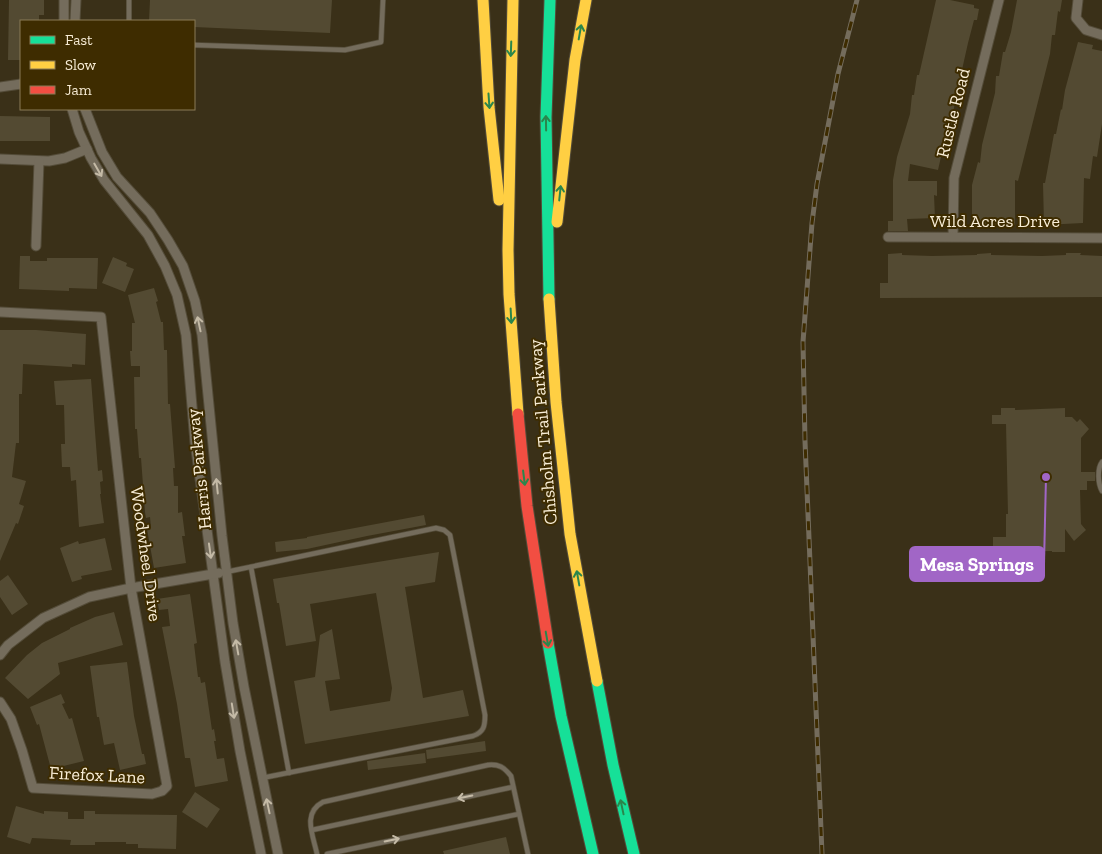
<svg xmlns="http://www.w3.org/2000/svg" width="1102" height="854" font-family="'Zilla Slab',serif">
	<rect width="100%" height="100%" fill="#3a3018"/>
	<g fill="#534a32">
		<path d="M9,0H44V15H39V21H21V60H8Z"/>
		<path d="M150,0H332L330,33L194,27V21H149Z"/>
		<path d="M936,0H950L974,5V8L979,9L977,20H974L968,43L957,92L953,113H954L951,127H949L943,148L938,170L910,164L908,181H937V196L934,195L935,218L907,219L908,231H888V221H893V180L897,157L910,114L912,95H914L917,75H919Z"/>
		<path d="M1017,0H1062L1060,12L1058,11L1055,35H1052L1050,54L1018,181L1015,180V225H993V227L972,226V185L978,162L980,163L982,145L995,93L996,76H999L1003,52H1005L1011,32Z"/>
		<path d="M1078,42L1093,45L1092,49L1102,51V124L1097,157L1093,156L1090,179L1084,178L1083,223L1044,225L1043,183H1045L1054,134H1056L1061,109L1062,110L1065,90Z"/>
		<path d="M0,116L50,117V141H0Z"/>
		<path d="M902,253V255L932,256L977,255V254L991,253V255L1042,256L1066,255V253H1081L1080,255L1102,256V297L880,298V283H888V254Z"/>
		<path d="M20,256H30V261H47V258H98L97,289L69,288V291L19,289Z"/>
		<path d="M113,257L127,263L126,266L134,269L125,292L102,283Z"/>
		<path d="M154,288L158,301L156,302L161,322H163L164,350H167L168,404H170L175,468H173L174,486H178V513L182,512L185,536H182L186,563L154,568L147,529L151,528L150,517L146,518L145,512L141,458H139L137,429H135L134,377H140V366H131L130,351H132V323H135L128,295Z"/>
		<path d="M0,330H36L86,334L85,365L72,364V367L23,364L22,394H19V443H16L12,477L26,481L19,504L24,506L18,524L16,523L0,561Z"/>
		<path d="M91,379L98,471L102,470L103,481L100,482L101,494H100L104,523L79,527L76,480L71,481L70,467H62L61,444H65L64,405H56L54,381Z"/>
		<path d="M1001,408H1015V410L1065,408V417H1072L1077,422L1080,419L1089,429L1081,438V472H1095V481H1087V490H1080L1081,524L1086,530L1074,541L1065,529V552H1052V551L1002,552V546H993V537H1006V514H1008L1006,424H992V415H1001Z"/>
		<path d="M424,515L426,525L367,536L307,549L276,552L275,542L307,538V537Z"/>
		<path d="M105,538L112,570L81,576L82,579L72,582L60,548L78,541L79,544Z"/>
		<path d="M439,552L435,582L405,587L423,698L463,690L469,716L305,744L294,681L315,677L320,635L332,629L340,679L325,681L330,711L390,701L392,688L376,593L310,604L316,641L286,646L279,603H277L273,579Z"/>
		<path d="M8,575L28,604L12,615L0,597V581Z"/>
		<path d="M190,594L197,643L194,644L198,677H200L201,683L205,682L212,730L214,729L216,741H214L217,759L224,758L228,781L195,787L190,758H185L177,704L162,627L170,626L168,609L159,610L157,599Z"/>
		<path d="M114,612L123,645L58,663L60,674L28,699L5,678L27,655L42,643L70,629V628L95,617Z"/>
		<path d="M127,662L134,716L142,754H144L146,764L120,770L114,743L104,745L99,717H97L90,666Z"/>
		<path d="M61,694L65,703L62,704L69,719L72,718L84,761L51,769L39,724L37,725L30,707Z"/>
		<path d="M485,741L486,751L427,759L426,750Z"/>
		<path d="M425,753L426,763L368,770L367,761Z"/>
		<path d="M195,792L220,809L207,828L182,812Z"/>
		<path d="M16,806L44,814V811L68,812V819H84V811H95V814L177,815L176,849L138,848V844H126V842H95V845H70L71,840L32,838L30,844L7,837Z"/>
		<path d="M506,837L510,854H444L443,851Z"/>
	</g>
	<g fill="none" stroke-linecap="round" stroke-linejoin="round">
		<defs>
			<g id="lane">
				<path d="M129,21V0"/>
				<path d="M194,45L345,50L381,42L383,0"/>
				<path d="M1102,462C1097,469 1098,484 1102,491"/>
				<path d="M251,567L289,773"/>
				<path d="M226,572L436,528L444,530L450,535L485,715C485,726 484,732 473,736L262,778"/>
				<path d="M312,830L513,787"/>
				<path d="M317,854C313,835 302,813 323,802L488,765C499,764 504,767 511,776L528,854"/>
				<path d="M327,854L519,814"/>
			</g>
			<g id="street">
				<path d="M64,0V21"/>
				<path d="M1078,0L1076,18L1086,30L1102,35"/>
				<path d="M75,21L76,0"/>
				<path d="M0,87L21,84"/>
				<path d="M72,109L79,132L91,158L104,180L148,235L165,266L177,295L186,335L195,442L225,662L240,751L261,854"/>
				<path d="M85,109L102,152L117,177L150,213L168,240L183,266L195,301L202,335L222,536L233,623L244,687L278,854"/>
				<path d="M0,159L49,161L65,158L87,149"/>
				<path d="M953,236L954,178L999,0"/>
				<path d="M888,237L1102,238"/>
				<path d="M36,246L39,161"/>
				<path d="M0,312L101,317L131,588L167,786L162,791L152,794L33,788L22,750L11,719L0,702"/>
				<path d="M0,655L8,645L43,618L89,597L131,588L219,573"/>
			</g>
			<g id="fast">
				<path d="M549,299L546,117L550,0"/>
				<path d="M548,643L561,716L593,854"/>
				<path d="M597,681L613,765L634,854"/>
			</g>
			<g id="slow">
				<path d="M483,0L489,107L499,200"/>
				<path d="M513,0L508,250L509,294L518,414"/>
				<path d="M557,222L575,60L586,0"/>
				<path d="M549,299L556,402L570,534L597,681"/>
			</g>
			<path id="jam" d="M518,414L527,506L548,643"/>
		</defs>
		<use href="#lane" stroke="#544c39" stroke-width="6"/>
		<use href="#street" stroke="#544c39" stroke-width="11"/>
		<use href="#fast" stroke="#544c39" stroke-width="13"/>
		<use href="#slow" stroke="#544c39" stroke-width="13"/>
		<use href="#jam" stroke="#544c39" stroke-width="13"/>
		<use href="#lane" stroke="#746c5c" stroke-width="4.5"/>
		<use href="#street" stroke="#746c5c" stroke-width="9"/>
		<use href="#fast" stroke="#16e098" stroke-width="11"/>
		<use href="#slow" stroke="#ffcf43" stroke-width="11"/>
		<use href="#jam" stroke="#f24e42" stroke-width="11"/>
		<defs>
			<path id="rail" d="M822,854L805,441L803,342L812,223L817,184L838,74L857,0"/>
		</defs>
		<use href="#rail" stroke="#746c5c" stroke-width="5"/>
		<use href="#rail" stroke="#3e2c00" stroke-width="3" stroke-dasharray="9" stroke-linecap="butt"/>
	</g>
	<defs><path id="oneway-shaft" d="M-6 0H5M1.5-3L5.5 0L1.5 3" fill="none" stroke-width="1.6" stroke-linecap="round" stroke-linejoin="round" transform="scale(1.25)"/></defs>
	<g stroke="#2a864c">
		<use href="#oneway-shaft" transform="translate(580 32) rotate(-80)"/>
		<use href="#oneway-shaft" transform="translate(511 49) rotate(92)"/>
		<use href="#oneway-shaft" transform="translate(489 101) rotate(86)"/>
		<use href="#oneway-shaft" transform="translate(546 123) rotate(-91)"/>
		<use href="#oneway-shaft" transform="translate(560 193) rotate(-84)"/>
		<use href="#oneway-shaft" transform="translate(511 316) rotate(87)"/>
		<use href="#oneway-shaft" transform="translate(524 478) rotate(83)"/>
		<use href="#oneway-shaft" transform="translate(578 578) rotate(-100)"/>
		<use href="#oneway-shaft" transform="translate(547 639) rotate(80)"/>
		<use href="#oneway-shaft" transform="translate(622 807) rotate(-102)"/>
	</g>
	<g stroke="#c4baa6">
		<use href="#oneway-shaft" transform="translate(98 170) rotate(60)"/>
		<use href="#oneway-shaft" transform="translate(199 324) rotate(-102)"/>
		<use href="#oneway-shaft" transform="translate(217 486) rotate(-96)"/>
		<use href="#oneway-shaft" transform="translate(210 551) rotate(82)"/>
		<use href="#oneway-shaft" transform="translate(237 647) rotate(-100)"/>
		<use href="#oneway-shaft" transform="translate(233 711) rotate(81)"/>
		<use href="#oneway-shaft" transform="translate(465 797) rotate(168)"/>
		<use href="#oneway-shaft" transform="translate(268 806) rotate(-102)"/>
		<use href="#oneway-shaft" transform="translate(392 840) rotate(-12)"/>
	</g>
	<g text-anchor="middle" stroke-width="4" stroke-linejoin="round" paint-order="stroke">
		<g font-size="18" fill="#f9eed7" stroke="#3e2c00">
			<text transform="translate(953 113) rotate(-76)" y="6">Rustle Road</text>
			<text x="995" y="227">Wild Acres Drive</text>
			<text transform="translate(543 432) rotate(-95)" y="6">Chisholm Trail Parkway</text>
			<text transform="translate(199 469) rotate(-96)" y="6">Harris Parkway</text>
			<text transform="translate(146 554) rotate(82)" y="6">Woodwheel Drive</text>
			<text transform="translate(97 775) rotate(3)" y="6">Firefox Lane</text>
		</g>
	</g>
	<path fill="none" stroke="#a166c6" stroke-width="2" d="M1046 477L1044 564"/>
	<circle fill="#a166c6" stroke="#3e2c00" stroke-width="2" cx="1046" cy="477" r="5"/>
	<rect fill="#a166c6" stroke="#a166c6" stroke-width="2" x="910" y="547" width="134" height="34" rx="5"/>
	<g font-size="19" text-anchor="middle" font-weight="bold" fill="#fff">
		<text x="977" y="571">Mesa Springs</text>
	</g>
	<rect x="20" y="20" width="175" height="90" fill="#3e2c00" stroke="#897a56"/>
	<rect x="30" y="36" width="25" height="8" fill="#16e098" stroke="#897a56"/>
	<text x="65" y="45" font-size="15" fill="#f9eed7">Fast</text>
	<rect x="30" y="61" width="25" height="8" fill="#ffcf43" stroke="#897a56"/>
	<text x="65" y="70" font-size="15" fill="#f9eed7">Slow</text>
	<rect x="30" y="86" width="25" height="8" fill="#f24e42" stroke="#897a56"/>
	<text x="65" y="95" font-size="15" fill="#f9eed7">Jam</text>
</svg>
